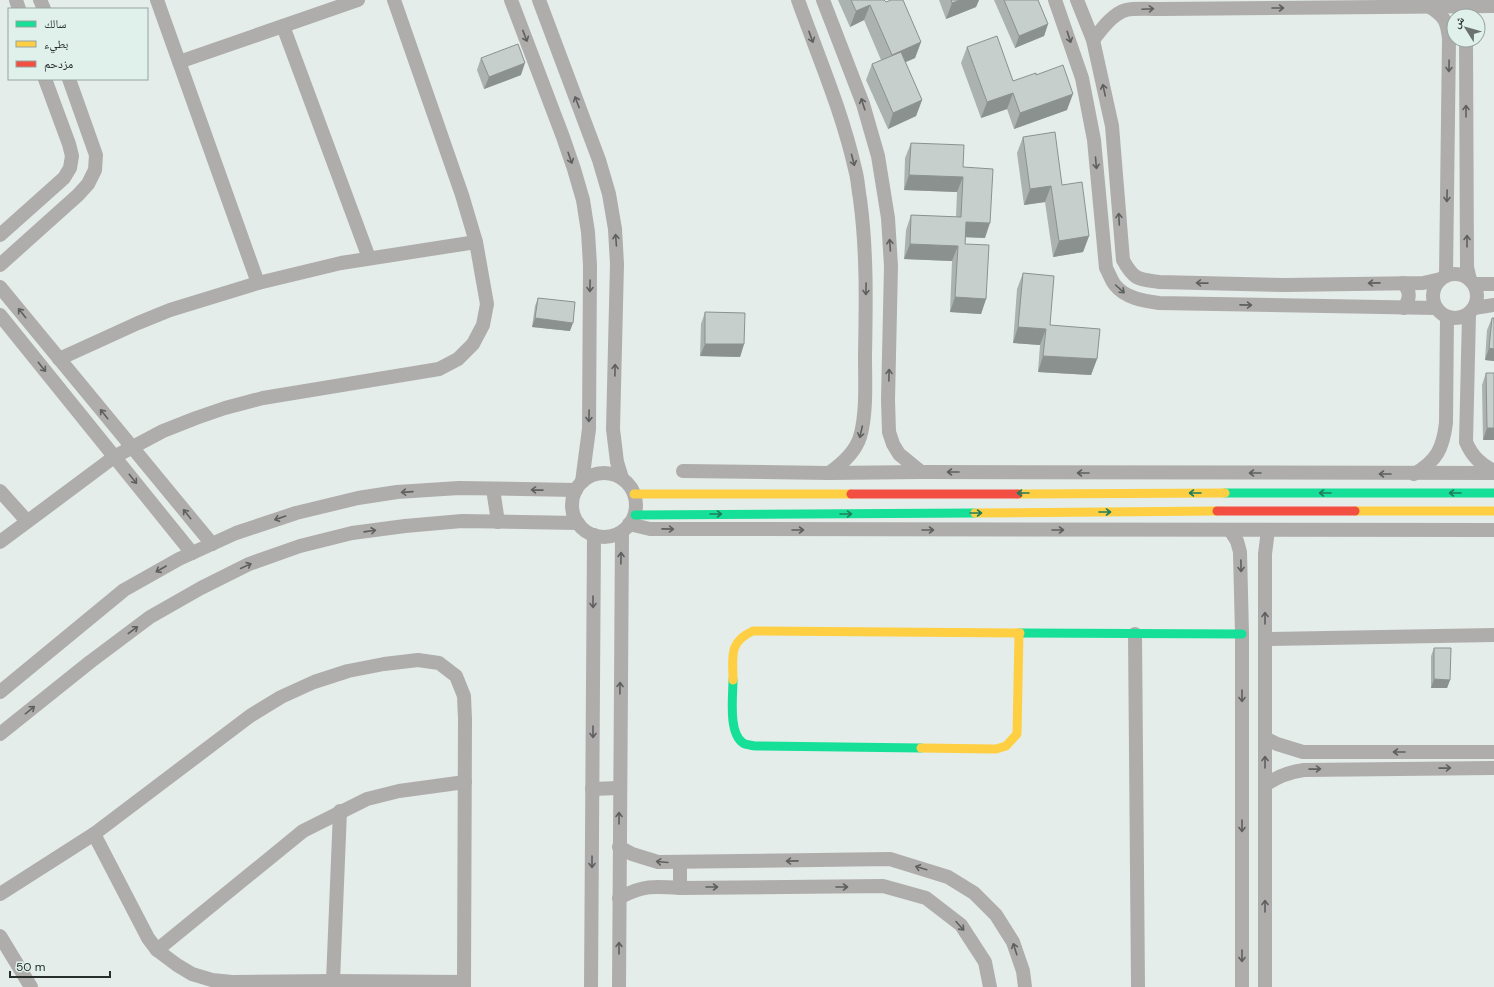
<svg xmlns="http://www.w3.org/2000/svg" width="1494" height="987" font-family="'DM Sans','Noto Naskh Arabic',sans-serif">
	<rect width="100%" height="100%" fill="#e4edea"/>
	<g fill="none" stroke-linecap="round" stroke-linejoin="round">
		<g stroke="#afacac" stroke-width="14">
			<path d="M16,0L19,9"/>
			<path d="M40,0L44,9"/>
			<path d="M157,0L258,283"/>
			<path d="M511,0L563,137L574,169L583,200L588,232L590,265L589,429L582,482"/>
			<path d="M539,0L599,160L609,194L615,229L617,264L613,429L617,462L622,478"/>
			<path d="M798,0C818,56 842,111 855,169C858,179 858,189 860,199C867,251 866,303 865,356C865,381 867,413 860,437C855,453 842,464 829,473"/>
			<path d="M823,0L863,104L878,156L888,218L891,266L888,400L889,432L893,444L899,454L921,472"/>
			<path d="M1055,0L1082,78L1094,140L1106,268C1109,273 1111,280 1115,285C1125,298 1144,301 1159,303L1436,308"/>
			<path d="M1077,0L1093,40L1112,126L1123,260C1134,280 1138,279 1159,282L1285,285L1423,283L1441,279"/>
			<path d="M1430,7C1445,17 1447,21 1449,39L1446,276"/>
			<path d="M283,26L369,258"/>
			<path d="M1093,40C1101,30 1112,14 1126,10C1135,8 1151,9 1161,9L1494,6"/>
			<path d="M1466,40L1467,267L1470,280"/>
			<path d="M179,62L358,0"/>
			<path d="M0,235L64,178L70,168L72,156L69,144L45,79"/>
			<path d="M0,265L78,195L88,184L95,170L96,155L69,79"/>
			<circle cx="1455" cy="296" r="22"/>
			<path d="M1403,283C1411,292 1410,298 1404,308"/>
			<path d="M1474,284H1494"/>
			<path d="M0,287L212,544"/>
			<path d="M1474,308L1494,305"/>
			<path d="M1469,314L1466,442C1472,456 1480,464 1494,471"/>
			<path d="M0,315L192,553"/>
			<path d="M59,359L138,323L170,310L258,283L341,263L476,242"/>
			<path d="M683,471L829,473L921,472L1494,473"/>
			<circle cx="604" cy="505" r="32"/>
			<path d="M1414,474C1437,461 1443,448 1446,423L1447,317"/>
			<path d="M493,489L498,522"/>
			<path d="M0,491L27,521"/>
			<path d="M629,524L650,529H667L1494,530"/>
			<path d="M1230,530L1237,541L1240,552L1242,634V987"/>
			<path d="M0,542L114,457L163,431L196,418L225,408L263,398L439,369L458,359L473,344L483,325L487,304L476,242L462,195L394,0"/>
			<path d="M1135,634L1138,987"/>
			<path d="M1265,639L1494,635"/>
			<path d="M0,692L124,590L179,559L236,533L296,513L358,498L397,492L459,488L576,490"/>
			<path d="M0,734L90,662L150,617L201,588L249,564L300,546L352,533L405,526L462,521L578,523"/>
			<path d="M1265,738L1277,744L1303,752H1494"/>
			<path d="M1265,785C1278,776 1289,772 1304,770L1494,768"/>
			<path d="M592,789L619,788"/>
			<path d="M94,834L148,938L157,950L177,965L192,974L212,980L232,982L333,981L464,982"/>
			<path d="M619,847L632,854L658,862L890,859L948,877L974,893L996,915L1013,942L1023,971L1025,987"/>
			<path d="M680,863V888"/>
			<path d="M0,894L94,834L250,716L281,697L314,682L348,671L384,664L418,660L439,663L456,676L464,696L465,719L464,987"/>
			<path d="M619,898C642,885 655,886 680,888L883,886L926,898L961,925L985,962L990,987"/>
			<path d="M0,936L31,987"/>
			<path d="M157,950L303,831L367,799L399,791L465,782"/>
			<path d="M333,981L340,811"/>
			<path d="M591,987L594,535"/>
			<path d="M619,987L622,532"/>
			<path d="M1265,987V554L1268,530"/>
		</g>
		<g stroke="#16e098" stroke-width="9">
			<path d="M1225,493H1494"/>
			<path d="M635,515L975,513"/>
			<path d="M1020,633L1242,634"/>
			<path d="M733,680C733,696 728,733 743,743C746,745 751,745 755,746L921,748"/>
		</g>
		<g stroke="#ffcf43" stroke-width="9">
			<path d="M634,494H851"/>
			<path d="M1018,494L1225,493"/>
			<path d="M1355,511H1494"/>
			<path d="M975,513L1217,511"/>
			<path d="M733,680C733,657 728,642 753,631L1020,633"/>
			<path d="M921,748L996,749L1006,746L1017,734L1019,633"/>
		</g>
		<g stroke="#f24e42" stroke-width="9">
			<path d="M851,494H1018"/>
			<path d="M1217,511H1355"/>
		</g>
	</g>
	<g fill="#abb2af">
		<path d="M838,0H884L886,2L921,42L915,58L905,62L922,100L916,116L888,129L866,80L872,64L881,60L864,20L850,27Z"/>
		<path d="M939,0H979L976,7L946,19Z"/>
		<path d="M994,0H1038L1048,24L1044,36L1015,48Z"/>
		<path d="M967,47L1013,81L1036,75L1067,110L1014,129L1007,109L981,118L961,63Z"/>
		<path d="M481,58L521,75L484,89L477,70Z"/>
		<path d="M1023,137L1062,185L1089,236L1083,252L1053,257L1045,202L1024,205L1017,153Z"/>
		<path d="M911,143L963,167L985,238L966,237L965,244L986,299L981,314L950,312L952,261L904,259L906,230L911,215L956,217L957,192L904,190L905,158Z"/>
		<path d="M1023,273L1050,325L1097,359L1091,375L1038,372L1040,345L1013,343L1017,289Z"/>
		<path d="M538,298L570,331L532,327L535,306Z"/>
		<path d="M705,312L744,344L740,357L700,356L701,324Z"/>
		<path d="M1492,318L1494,361L1485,360L1487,330Z"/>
		<path d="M1486,373L1494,440H1483L1482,385Z"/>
		<path d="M1434,648L1450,680L1447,688H1431V656Z"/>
	</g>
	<g fill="#8b918f">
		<path d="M960,0H979L976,7L946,19L952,3Z"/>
		<path d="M870,5L864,20L850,27L856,11Z"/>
		<path d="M1048,24L1044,36L1015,48L1019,36Z"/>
		<path d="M921,42L915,58L886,71L892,55Z"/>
		<path d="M525,63L521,75L484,89L489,77Z"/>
		<path d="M1013,93L1007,109L981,118L987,102Z"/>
		<path d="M1073,94L1067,110L1014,129L1020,113Z"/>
		<path d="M922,100L916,116L888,129L893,113Z"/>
		<path d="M909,175L963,177L957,192L904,190Z"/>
		<path d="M1051,186L1045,202L1024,205L1030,189Z"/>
		<path d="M966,222L990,223L985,238L961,237Z"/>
		<path d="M1089,236L1083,252L1053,257L1059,241Z"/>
		<path d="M910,244L958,246L952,261L904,259Z"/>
		<path d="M955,297L986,299L981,314L950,312Z"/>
		<path d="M535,318L573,323L570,331L532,327Z"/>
		<path d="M1018,327L1046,329L1040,345L1013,343Z"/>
		<path d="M705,344H744L740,357L700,356Z"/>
		<path d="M1489,348L1494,349V361L1485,360Z"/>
		<path d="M1043,356L1097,359L1091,375L1038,372Z"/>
		<path d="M1487,428H1494V440H1483Z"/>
		<path d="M1434,679L1450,680L1447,688H1431Z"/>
	</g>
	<g fill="#c7cfcc" stroke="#8b918f">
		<path d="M851,0H884L886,2L891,0H903L921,42L892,55L870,5L856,11Z"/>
		<path d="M951,0H960L952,3Z"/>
		<path d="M1004,0H1038L1048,24L1019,36Z"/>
		<path d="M997,36L1013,81L1036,73V75L1063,65L1073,94L1020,113L1013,93L987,102L967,47Z"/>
		<path d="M518,44L525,63L489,77L481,58Z"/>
		<path d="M901,52L922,100L893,113L872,64Z"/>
		<path d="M1055,132L1062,185L1082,182L1089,236L1059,241L1051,186L1030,189L1023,137Z"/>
		<path d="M911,143L964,145L963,167L993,169L990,223L966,222L965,244L989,245L986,299L955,297L958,246L910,244L911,215L961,217L963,177L909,175Z"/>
		<path d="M1023,273L1054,276L1050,325L1100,329L1097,359L1043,356L1046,329L1018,327Z"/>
		<path d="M538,298L575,302L573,323L535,318Z"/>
		<path d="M705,312L745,313L744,344H705Z"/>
		<path d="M1492,318H1494V349L1489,348Z"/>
		<path d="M1486,373H1494V428H1487Z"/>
		<path d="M1434,648H1451L1450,680L1434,679Z"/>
	</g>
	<defs><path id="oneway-shaft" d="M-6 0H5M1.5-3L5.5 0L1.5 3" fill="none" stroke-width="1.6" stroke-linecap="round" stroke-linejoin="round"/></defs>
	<g stroke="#5e605f">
		<use href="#oneway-shaft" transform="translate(1278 8)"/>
		<use href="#oneway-shaft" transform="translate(1148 9) rotate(-3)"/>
		<use href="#oneway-shaft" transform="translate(525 36) rotate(69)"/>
		<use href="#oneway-shaft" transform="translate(811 37) rotate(70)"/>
		<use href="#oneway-shaft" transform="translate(1069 37) rotate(72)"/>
		<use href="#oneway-shaft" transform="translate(1449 66) rotate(91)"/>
		<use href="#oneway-shaft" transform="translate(1104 90) rotate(-102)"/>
		<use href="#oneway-shaft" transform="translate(577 102) rotate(-111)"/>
		<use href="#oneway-shaft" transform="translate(863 104) rotate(-108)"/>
		<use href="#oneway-shaft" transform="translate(1466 111) rotate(-90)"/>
		<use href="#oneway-shaft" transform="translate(570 158) rotate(71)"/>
		<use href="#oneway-shaft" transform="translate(853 160) rotate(75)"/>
		<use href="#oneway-shaft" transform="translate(1096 163) rotate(85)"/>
		<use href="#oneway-shaft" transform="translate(1447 196) rotate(91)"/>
		<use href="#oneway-shaft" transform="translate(1119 219) rotate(-93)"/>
		<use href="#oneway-shaft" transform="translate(616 240) rotate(-94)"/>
		<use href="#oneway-shaft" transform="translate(1467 241) rotate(-90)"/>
		<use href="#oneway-shaft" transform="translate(890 245) rotate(-94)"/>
		<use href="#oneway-shaft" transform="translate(1202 283) rotate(-179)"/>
		<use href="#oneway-shaft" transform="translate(1374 283) rotate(179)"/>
		<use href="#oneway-shaft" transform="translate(590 286) rotate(91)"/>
		<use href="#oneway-shaft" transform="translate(866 289) rotate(91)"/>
		<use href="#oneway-shaft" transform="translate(1120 289) rotate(42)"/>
		<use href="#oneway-shaft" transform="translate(1246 305) rotate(1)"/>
		<use href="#oneway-shaft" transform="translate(22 313) rotate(-129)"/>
		<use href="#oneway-shaft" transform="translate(42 367) rotate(51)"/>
		<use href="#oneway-shaft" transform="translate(615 370) rotate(-89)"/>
		<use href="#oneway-shaft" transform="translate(889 375) rotate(-89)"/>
		<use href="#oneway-shaft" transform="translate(104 414) rotate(-129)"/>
		<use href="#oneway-shaft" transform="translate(589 416) rotate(91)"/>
		<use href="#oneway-shaft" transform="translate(861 432) rotate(103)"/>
		<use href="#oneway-shaft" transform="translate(953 472) rotate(-180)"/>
		<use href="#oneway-shaft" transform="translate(1083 473) rotate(-180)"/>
		<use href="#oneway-shaft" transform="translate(1255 473) rotate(-180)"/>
		<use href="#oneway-shaft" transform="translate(1385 474) rotate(-180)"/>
		<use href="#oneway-shaft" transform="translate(133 479) rotate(51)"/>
		<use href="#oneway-shaft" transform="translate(537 490) rotate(-179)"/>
		<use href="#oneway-shaft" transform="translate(407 492) rotate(176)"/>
		<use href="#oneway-shaft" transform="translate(187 514) rotate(-129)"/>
		<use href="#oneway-shaft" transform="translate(280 518) rotate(161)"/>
		<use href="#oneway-shaft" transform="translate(668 529) rotate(1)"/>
		<use href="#oneway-shaft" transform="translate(798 530)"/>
		<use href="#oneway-shaft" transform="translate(928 530)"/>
		<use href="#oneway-shaft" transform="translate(1058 530)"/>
		<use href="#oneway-shaft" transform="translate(370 531) rotate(-8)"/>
		<use href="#oneway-shaft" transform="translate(621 558) rotate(-89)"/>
		<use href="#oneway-shaft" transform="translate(246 566) rotate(-25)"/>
		<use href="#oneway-shaft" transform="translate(1241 566) rotate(89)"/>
		<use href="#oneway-shaft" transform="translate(161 569) rotate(150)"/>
		<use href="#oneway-shaft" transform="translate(593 602) rotate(90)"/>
		<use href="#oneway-shaft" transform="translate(1265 618) rotate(-90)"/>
		<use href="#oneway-shaft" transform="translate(133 630) rotate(-37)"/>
		<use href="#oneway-shaft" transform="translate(620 688) rotate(-89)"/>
		<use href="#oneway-shaft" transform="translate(1242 696) rotate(90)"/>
		<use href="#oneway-shaft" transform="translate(30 710) rotate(-39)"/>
		<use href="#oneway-shaft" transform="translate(593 732) rotate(90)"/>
		<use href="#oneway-shaft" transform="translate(1399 752) rotate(180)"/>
		<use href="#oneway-shaft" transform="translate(1265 762) rotate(-90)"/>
		<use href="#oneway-shaft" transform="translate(1445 768) rotate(-1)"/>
		<use href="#oneway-shaft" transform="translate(1315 769) rotate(-1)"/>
		<use href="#oneway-shaft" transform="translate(619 818) rotate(-90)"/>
		<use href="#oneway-shaft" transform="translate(1242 826) rotate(90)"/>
		<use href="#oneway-shaft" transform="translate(792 861) rotate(179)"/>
		<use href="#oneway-shaft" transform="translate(592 862) rotate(90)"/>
		<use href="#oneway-shaft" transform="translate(662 862) rotate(-175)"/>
		<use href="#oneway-shaft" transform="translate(921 868) rotate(-163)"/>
		<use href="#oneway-shaft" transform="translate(712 887)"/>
		<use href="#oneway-shaft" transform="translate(842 887)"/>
		<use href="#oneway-shaft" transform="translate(1265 906) rotate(-90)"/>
		<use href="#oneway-shaft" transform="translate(960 926) rotate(48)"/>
		<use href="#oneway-shaft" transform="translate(619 948) rotate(-90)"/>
		<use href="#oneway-shaft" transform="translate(1015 949) rotate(-108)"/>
		<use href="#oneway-shaft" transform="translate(1242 956) rotate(90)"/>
	</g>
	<g stroke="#207e5d">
		<use href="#oneway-shaft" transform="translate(1023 493) rotate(-180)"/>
		<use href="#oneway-shaft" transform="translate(1195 493) rotate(180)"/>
		<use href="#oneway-shaft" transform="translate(1325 493) rotate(180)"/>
		<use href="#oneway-shaft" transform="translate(1455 493) rotate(-180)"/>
		<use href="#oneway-shaft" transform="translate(1105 512)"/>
		<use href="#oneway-shaft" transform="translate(976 513)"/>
		<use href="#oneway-shaft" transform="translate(716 514)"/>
		<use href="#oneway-shaft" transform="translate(846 514)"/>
	</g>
	<rect x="8" y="8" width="140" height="72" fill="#e0f1eb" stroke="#96a39f"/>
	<rect x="16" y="21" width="20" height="6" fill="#16e098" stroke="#96a39f"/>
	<text x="44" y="28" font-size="12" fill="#282e2c">سالك</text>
	<rect x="16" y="41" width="20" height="6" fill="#ffcf43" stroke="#96a39f"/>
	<text x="44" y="48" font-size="12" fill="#282e2c">بطيء</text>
	<rect x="16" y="61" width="20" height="6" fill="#f24e42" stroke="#96a39f"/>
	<text x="44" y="68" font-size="12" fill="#282e2c">مزدحم</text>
	<g transform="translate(1466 28) rotate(307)"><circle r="19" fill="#e0f1eb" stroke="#96a39f"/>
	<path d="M0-3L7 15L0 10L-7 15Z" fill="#6a716e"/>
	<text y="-6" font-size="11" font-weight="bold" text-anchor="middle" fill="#282e2c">ش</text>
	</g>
	<path d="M10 971v6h100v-6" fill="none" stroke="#282e2c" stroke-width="2"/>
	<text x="16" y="971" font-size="12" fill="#282e2c" stroke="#e0f1eb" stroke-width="3" paint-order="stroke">50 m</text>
</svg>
